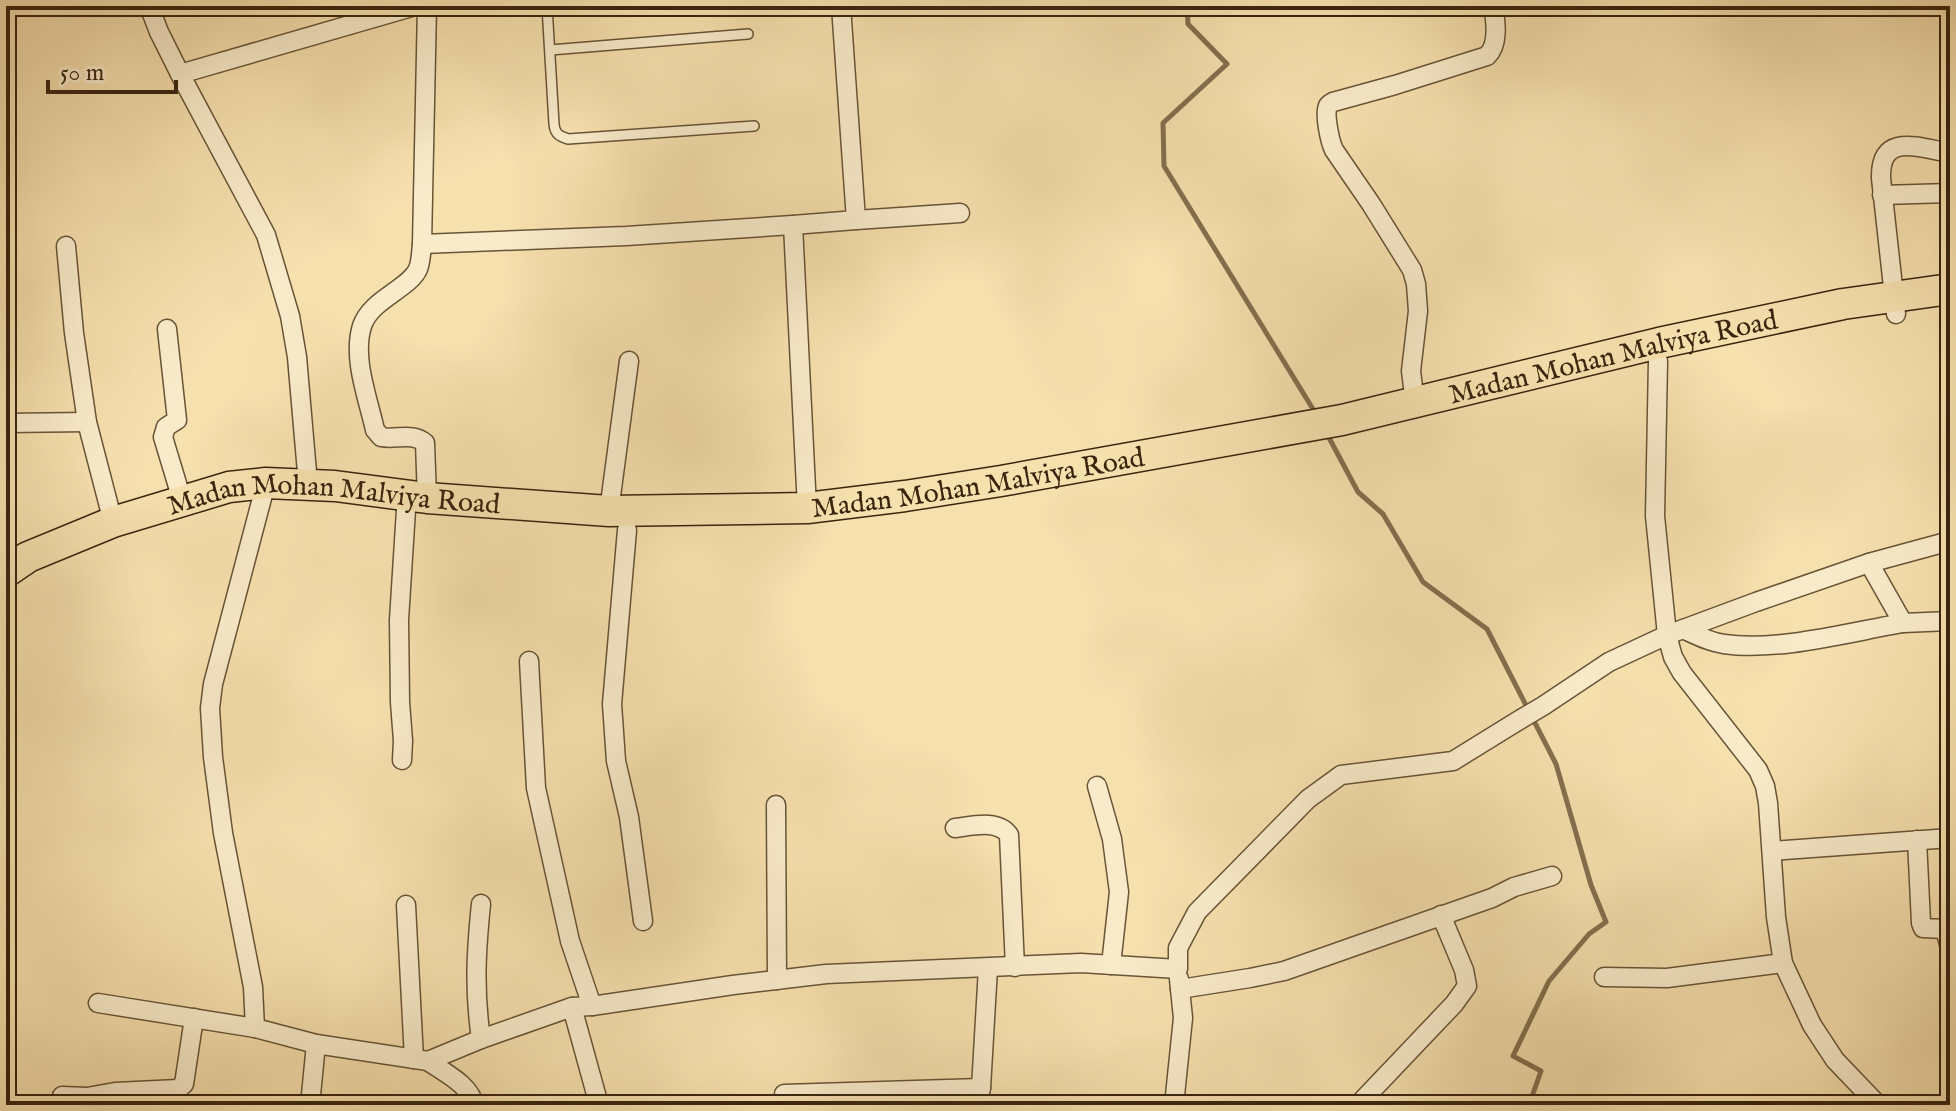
<svg xmlns="http://www.w3.org/2000/svg" width="1956" height="1111" font-family="'IM FELL English',serif">
	<rect width="100%" height="100%" fill="#f6e0ae"/>
	<filter id="stains"><feTurbulence type="fractalNoise" baseFrequency=".0025" numOctaves="4"/><feColorMatrix values="0 0 0 0 .2 0 0 0 0 .09 0 0 0 0 .02 0 0 0 .5 -.17"/></filter>
	<radialGradient id="worn" r=".72"><stop offset=".6" stop-color="#630" stop-opacity="0"/><stop offset="1" stop-color="#630" stop-opacity=".3"/></radialGradient>
	<g fill="none" stroke-linecap="round" stroke-linejoin="round">
		<g stroke="#846f4e" stroke-width="5">
			<path d="M1187,6L1188,24L1227,64L1163,123L1164,166L1316,414"/>
			<path d="M1327,434L1358,492L1383,514L1423,582L1487,629L1556,764L1591,885L1606,922L1589,934L1549,981L1513,1056L1541,1071L1529,1105"/>
		</g>
		<defs>
			<g id="service">
				<path d="M547,6L554,124C555,134 559,136 568,139L754,126"/>
				<path d="M550,50L748,34"/>
			</g>
			<g id="minor">
				<path d="M149,6L159,32L180,74L266,235L290,316L297,357L308,484"/>
				<path d="M180,74L415,6"/>
				<path d="M1882,195L1950,193"/>
				<path d="M856,220L960,213"/>
				<path d="M422,244L626,236L793,225"/>
				<path d="M66,246L74,333L87,422L113,522"/>
				<path d="M1896,314L1881,178C1880,131 1920,148 1950,153"/>
				<path d="M167,329L177,420L166,427L163,437L182,500"/>
				<path d="M1658,361L1655,516L1667,635L1673,657L1682,673L1758,770L1765,786L1768,803L1776,917L1783,963L1812,1025L1835,1060L1878,1105"/>
				<path d="M1415,403L1411,371L1418,311L1416,284L1412,270L1371,204L1334,150C1330,142 1324,114 1328,106C1329,104 1331,103 1333,102L1395,85L1487,56C1499,45 1496,22 1493,6"/>
				<path d="M6,423L87,422"/>
				<path d="M427,498L425,443C413,432 396,440 381,437L375,430C368,398 352,358 362,326C371,299 409,289 418,269C421,262 421,252 422,244L427,6"/>
				<path d="M807,508L793,225L856,220L841,6"/>
				<path d="M609,511L629,361"/>
				<path d="M627,530L612,704L616,761L629,817L643,921"/>
				<path d="M1869,563L1903,623L1950,621"/>
				<path d="M1683,629C1696,635 1709,642 1724,644C1777,652 1850,632 1903,623"/>
				<path d="M529,661L536,788L570,941L592,1006"/>
				<path d="M402,760L403,741L400,702L399,620L407,494"/>
				<path d="M1097,786L1112,839L1119,892L1111,965"/>
				<path d="M776,805L777,980"/>
				<path d="M955,828C972,826 998,819 1009,835L1015,967"/>
				<path d="M1917,840L1921,923L1923,928L1945,929L1950,948"/>
				<path d="M1772,851L1950,838"/>
				<path d="M481,904C476,953 474,990 481,1039"/>
				<path d="M406,905L414,1059"/>
				<path d="M1604,977L1667,978L1783,963"/>
				<path d="M1180,989L1250,978L1284,971L1492,898L1514,887L1552,876"/>
				<path d="M98,1003L255,1028L316,1044L428,1061L481,1039L572,1007L592,1006L733,985L826,974L1081,963L1178,969V948L1197,912L1308,799L1341,775L1453,761L1521,719L1543,706L1609,662L1667,635L1756,602L1869,563L1950,541"/>
				<path d="M572,1007L599,1105"/>
				<path d="M255,1028L253,987L223,833L213,757L210,708L213,684L266,483"/>
				<path d="M428,1061C443,1072 471,1085 474,1105"/>
				<path d="M784,1094L981,1088"/>
				<path d="M62,1096L87,1097L115,1092L178,1089L184,1084L194,1018"/>
				<path d="M310,1105L316,1044"/>
				<path d="M977,1105L981,1088L988,968"/>
				<path d="M1174,1105L1183,1018L1179,979"/>
				<path d="M1358,1105L1454,1004L1467,986L1464,970L1441,915"/>
			</g>
			<g id="trunk">
				<path id="s1" d="M6,572L28,557L113,522L229,487L266,483L335,486L427,498L609,511L807,508L905,496L1001,481L1342,420L1659,343L1843,304L1950,289"/>
			</g>
		</defs>
		<use href="#service" stroke="#685436" stroke-width="12"/>
		<use href="#minor" stroke="#685436" stroke-width="21"/>
		<use href="#trunk" stroke="#39250e" stroke-width="33"/>
		<use href="#service" stroke="#f9ebca" stroke-width="9"/>
		<use href="#minor" stroke="#f9ebca" stroke-width="18"/>
		<use href="#trunk" stroke="#f6e0ae" stroke-width="30"/>
	</g>
	<g text-anchor="middle" stroke-width="7" stroke-linejoin="round" paint-order="stroke">
		<g font-size="28" fill="#39250e" stroke="#f9ebca">
			<text dy="10" stroke="none"><textPath href="#s1" startOffset="1640">Madan Mohan Malviya Road</textPath></text>
			<text dy="10" stroke="none"><textPath href="#s1" startOffset="992">Madan Mohan Malviya Road</textPath></text>
			<text dy="10" stroke="none"><textPath href="#s1" startOffset="344">Madan Mohan Malviya Road</textPath></text>
		</g>
	</g>
	<rect width="1956" height="1111" fill="none" stroke="#f6e0ae" stroke-width="32"/>
	<rect x="8" y="8" width="1940" height="1095" fill="none" stroke="#39250e" stroke-width="4"/>
	<rect x="16" y="16" width="1924" height="1079" fill="none" stroke="#39250e" stroke-width="2"/>
	<path d="M48 80v12h128v-12" fill="none" stroke="#39250e" stroke-width="4"/>
	<text x="60" y="80" font-size="24" fill="#39250e" stroke="#f9ebca" stroke-width="6" paint-order="stroke">50 m</text>
	<rect width="100%" height="100%" filter="url(#stains)"/>
	<rect width="100%" height="100%" fill="url(#worn)"/>
</svg>
